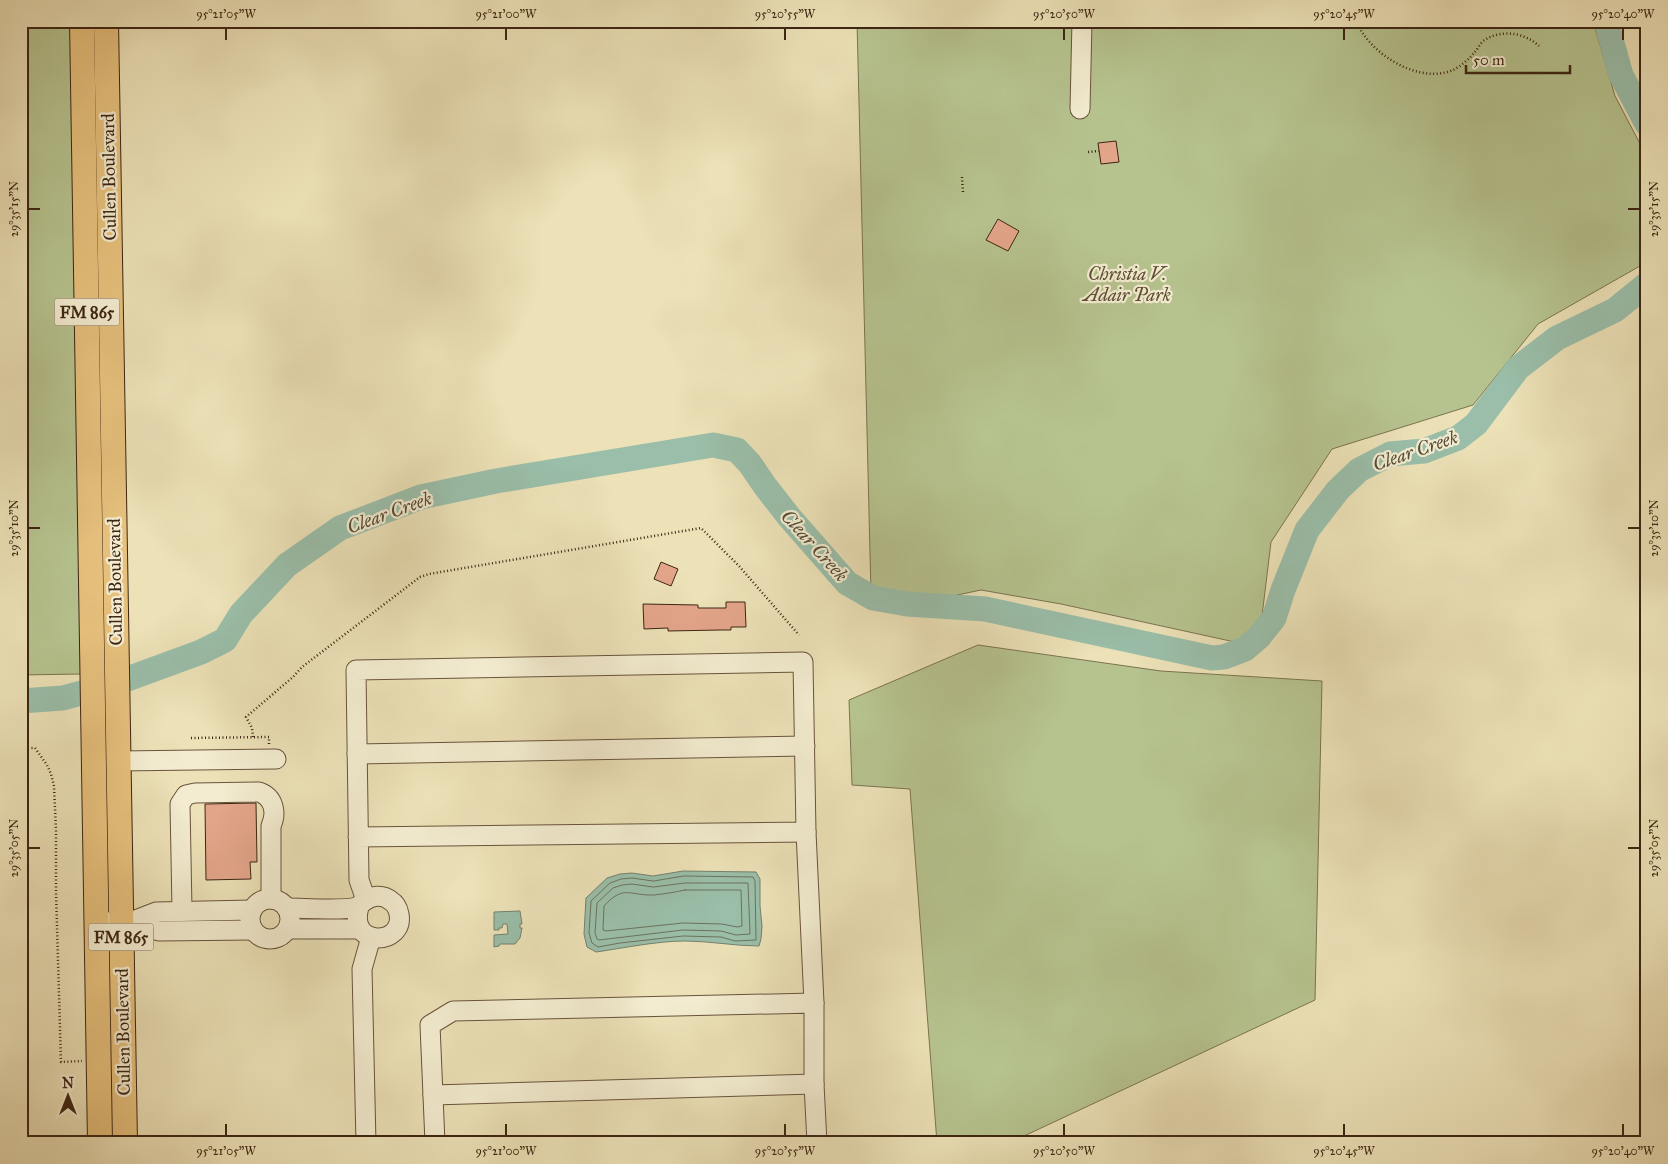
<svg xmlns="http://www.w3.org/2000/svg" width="1668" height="1164" font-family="'IM FELL Great Primer',serif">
	<rect width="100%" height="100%" fill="#ece1b7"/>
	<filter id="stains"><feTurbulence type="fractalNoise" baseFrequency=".004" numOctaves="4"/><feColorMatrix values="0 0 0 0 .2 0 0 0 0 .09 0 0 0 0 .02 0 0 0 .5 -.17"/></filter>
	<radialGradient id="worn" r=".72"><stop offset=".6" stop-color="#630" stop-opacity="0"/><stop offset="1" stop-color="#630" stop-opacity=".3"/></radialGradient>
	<g fill="#b6c38f" stroke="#7a7451">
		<path d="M21,21H73L81,674L21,675Z"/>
		<path d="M857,21H1593L1615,96L1647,157V262L1538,324L1473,405L1332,449L1271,542L1262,616L1244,644L1061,604L981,590L929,601L871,594Z"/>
		<path d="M978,645L1161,671L1322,681L1315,1000L1009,1143H937L910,789L852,785L849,700Z"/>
	</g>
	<g fill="#9abea9" stroke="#75816d">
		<path d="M683,871L756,872L760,879V906L762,926L761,939L759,946C734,946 710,941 685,941C657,941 624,948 596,952L587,947L584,934L586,898L607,878L620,874L632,873L653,876Z"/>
		<path d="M520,911L522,924H520V928H522L520,938L515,944H500L499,946L494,947V935L508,934L507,924H503L502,928H499V930H494V912Z"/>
	</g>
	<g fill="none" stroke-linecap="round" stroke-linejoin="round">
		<g stroke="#6c725e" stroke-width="1">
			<path d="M684,876L753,877L755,881L756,940L735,941L721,937L683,936L620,943L598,947L592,943L589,933L591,901L610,883L621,879L632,878L653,881Z"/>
			<path d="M685,883H748L750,934L736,935L721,931L683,930L599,940L597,939L595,933L597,903L613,888L622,885L632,884L653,887Z"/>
			<path d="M685,890H741L742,926L737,927L722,924L683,923L606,931L603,930L604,906C624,884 630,896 654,895C665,894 675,892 685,890Z"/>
		</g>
		<g stroke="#9abea9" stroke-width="25">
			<path d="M1606,21L1621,75L1647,124"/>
			<path d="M21,701L63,698L111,685L201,652L225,640L241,614L287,565L340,528L421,497L496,481L713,445L737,450L750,464L765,486L790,518L847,583L873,598L907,604L985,609L1212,658L1224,657L1245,649L1259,637L1274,618L1283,590L1307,530L1338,490L1359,470L1390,454L1424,451L1458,438L1476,424L1518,368L1557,338L1615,310L1647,284"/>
		</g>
	</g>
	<g fill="#e3a58a" stroke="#3d2513">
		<path d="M1116,141L1119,162L1101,164L1098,143Z"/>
		<path d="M998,219L1019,231L1008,251L986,240Z"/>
		<path d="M661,562L678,569L671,586L654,579Z"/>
		<path d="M726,602H745L746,627H731V630H720L668,631V628L644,629L643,604L698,605V608H726Z"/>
		<path d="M256,803L257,862H250L251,879L206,880L205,804Z"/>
	</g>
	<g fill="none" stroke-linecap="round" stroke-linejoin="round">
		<defs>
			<g id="minor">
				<path d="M1080,109L1082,21"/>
				<path d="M357,754L805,746"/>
				<path d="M119,761L276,759"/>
				<path d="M806,832L814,1003"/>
				<path d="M358,837L806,832L803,662L356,670L359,880L366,900"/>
				<circle cx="270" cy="919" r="20"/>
				<path d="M287,908C304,908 343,911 357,907C360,906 360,904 363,902C371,895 383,894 391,901C396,904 398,909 399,914C405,946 347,948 359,907"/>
				<path d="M182,910L180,804L186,795L195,793L259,792C274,797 277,813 271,826V899"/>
				<path d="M108,922H130L159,931L253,930"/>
				<path d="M130,922L156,912L252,910"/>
				<path d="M289,929H360"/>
				<path d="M433,1095L814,1084"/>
				<path d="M366,1143L362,969L371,937"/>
				<path d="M435,1143L430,1025L453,1011L814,1003V1084L817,1143"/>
			</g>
			<g id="major">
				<path d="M82,21L100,1143"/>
				<path d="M106,21L125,1143"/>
			</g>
		</defs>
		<use href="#minor" stroke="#69543c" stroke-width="21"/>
		<use href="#major" stroke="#3d2513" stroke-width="26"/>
		<g stroke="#3d2513" stroke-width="2.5" stroke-dasharray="1 2.5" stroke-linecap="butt">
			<path d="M1356,21C1369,53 1418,85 1453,70C1460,67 1469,59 1474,53C1477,50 1479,45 1483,41C1500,29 1524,32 1539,46"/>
			<path d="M1088,152L1099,151"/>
			<path d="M962,177L963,192"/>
			<path d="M253,737L252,728L246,717L293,677L302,667L420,577L429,574L701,528L739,566L799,635"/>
			<path d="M191,738L269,737V744"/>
			<path d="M21,748H35L47,765L51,774L54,786L56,830V892L61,1062L82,1061"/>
		</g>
		<use href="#minor" stroke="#f3ecd0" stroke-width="19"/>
		<use href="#major" stroke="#e6c07c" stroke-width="24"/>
	</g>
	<path fill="none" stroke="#3d2513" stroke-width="2" d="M226,28V40M506,28V40M785,28V40M1064,28V40M1344,28V40M1623,28V40M28,209H40M1628,209H1640M28,528H40M1628,528H1640M28,848H40M1628,848H1640M226,1124V1136M506,1124V1136M785,1124V1136M1064,1124V1136M1344,1124V1136M1623,1124V1136"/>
	<g text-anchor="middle" stroke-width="4.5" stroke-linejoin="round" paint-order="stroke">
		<g fill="#f3ecd0" stroke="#74614c" stroke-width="1">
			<rect x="54.5" y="298.5" width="65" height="27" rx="4"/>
			<rect x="88.5" y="923.5" width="65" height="27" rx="4"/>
		</g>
		<g font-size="16" font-weight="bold" fill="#3d2513">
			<text x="87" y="318">FM 865</text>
			<text x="121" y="943">FM 865</text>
		</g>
		<g font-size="18" fill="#3d2513" stroke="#f3ecd0">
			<text transform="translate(109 177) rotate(-91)" y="6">Cullen Boulevard</text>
			<text transform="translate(115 582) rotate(-91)" y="6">Cullen Boulevard</text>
			<text transform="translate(123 1032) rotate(-91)" y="6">Cullen Boulevard</text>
		</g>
		<g font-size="18" font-style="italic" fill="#5b4c32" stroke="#f3ecd0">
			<text x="1127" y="280">Christia V.<tspan x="1127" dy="21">Adair Park</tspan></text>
		</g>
		<g font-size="19" font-style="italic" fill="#544b38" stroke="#f3ecd0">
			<text transform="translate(1415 450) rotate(-19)" y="7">Clear Creek</text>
			<text transform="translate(389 512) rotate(-20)" y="7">Clear Creek</text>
			<text transform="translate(815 545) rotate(48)" y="7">Clear Creek</text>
		</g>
	</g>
	<rect width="1668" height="1164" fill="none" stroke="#ece1b7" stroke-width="55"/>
	<g transform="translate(68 1096)" stroke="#f3ecd0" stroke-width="4" paint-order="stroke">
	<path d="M0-4L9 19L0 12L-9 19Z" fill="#3d2513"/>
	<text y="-8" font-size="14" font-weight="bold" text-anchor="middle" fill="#3d2513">N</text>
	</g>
	<path d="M1466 65v8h104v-8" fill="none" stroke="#3d2513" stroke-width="2.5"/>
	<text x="1473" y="65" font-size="15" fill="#3d2513" stroke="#f3ecd0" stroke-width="4" paint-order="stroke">50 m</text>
	<rect x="28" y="28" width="1612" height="1108" fill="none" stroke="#3d2513" stroke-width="2"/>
	<g font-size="12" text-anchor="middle" fill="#3d2513">
		<text x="226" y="18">95°21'05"W</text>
		<text x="506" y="18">95°21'00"W</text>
		<text x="785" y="18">95°20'55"W</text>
		<text x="1064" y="18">95°20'50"W</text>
		<text x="1344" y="18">95°20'45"W</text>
		<text x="1623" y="18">95°20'40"W</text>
		<text transform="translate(14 209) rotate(-90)" y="4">29°35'15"N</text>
		<text transform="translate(1654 209) rotate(-90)" y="4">29°35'15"N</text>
		<text transform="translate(14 528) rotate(-90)" y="4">29°35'10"N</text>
		<text transform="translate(1654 528) rotate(-90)" y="4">29°35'10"N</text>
		<text transform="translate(14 848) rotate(-90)" y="4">29°35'05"N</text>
		<text transform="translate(1654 848) rotate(-90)" y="4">29°35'05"N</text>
		<text x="226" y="1155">95°21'05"W</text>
		<text x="506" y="1155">95°21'00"W</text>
		<text x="785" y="1155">95°20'55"W</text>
		<text x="1064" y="1155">95°20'50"W</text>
		<text x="1344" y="1155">95°20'45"W</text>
		<text x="1623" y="1155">95°20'40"W</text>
	</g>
	<rect width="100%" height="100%" filter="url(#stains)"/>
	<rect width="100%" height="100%" fill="url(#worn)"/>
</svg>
